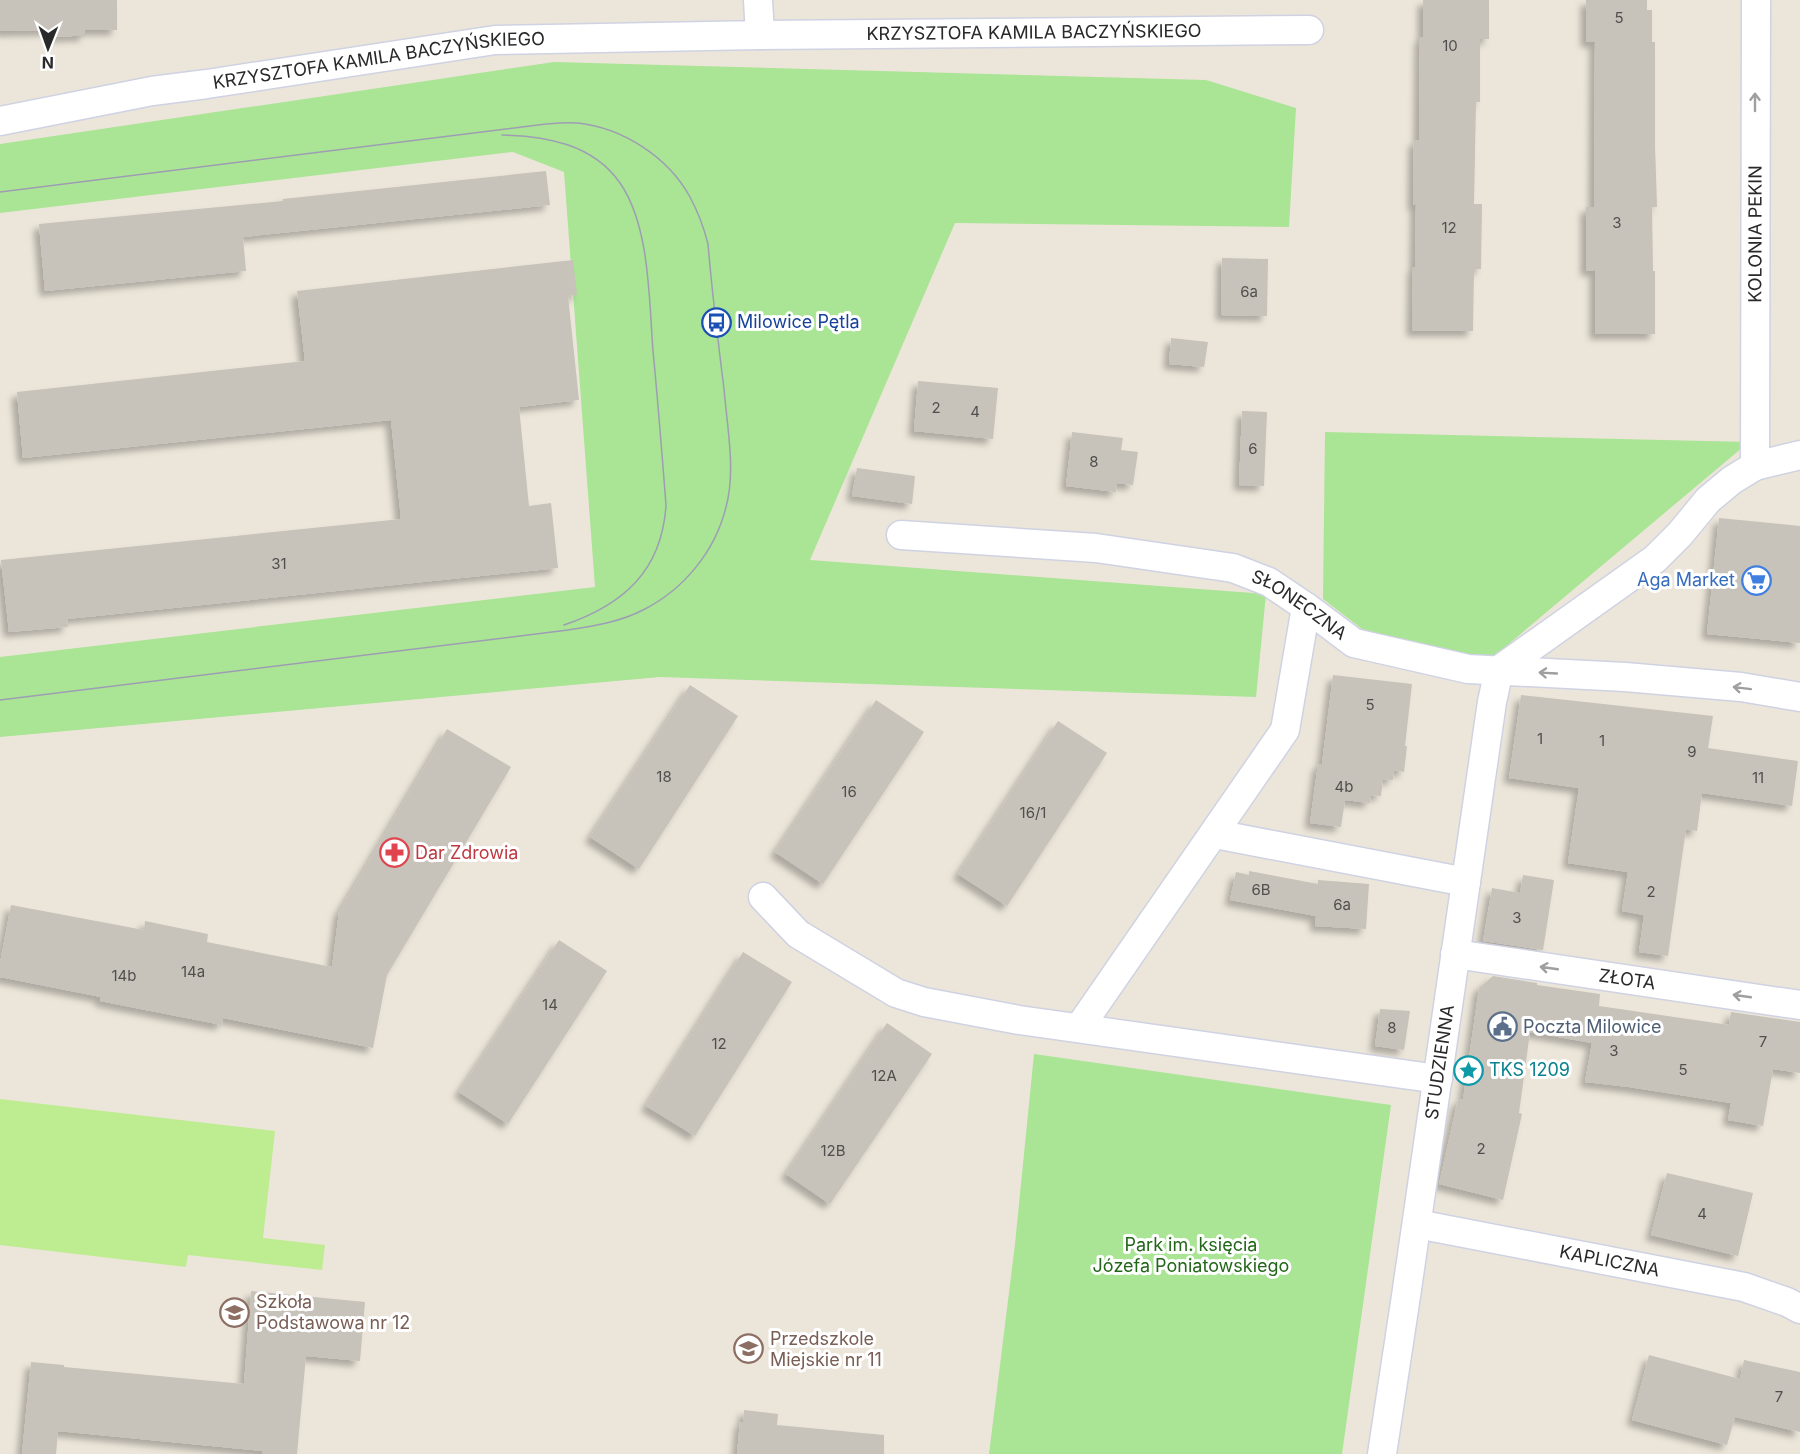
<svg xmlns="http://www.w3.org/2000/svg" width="1800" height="1454" font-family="Inter,sans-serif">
	<defs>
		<filter id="shadow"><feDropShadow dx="-5.5" dy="5.5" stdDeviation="3" flood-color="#0004"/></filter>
	</defs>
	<rect width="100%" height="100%" fill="#ece6da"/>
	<g fill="#aae495">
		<path d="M554,62L1206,80L1296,108L1289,227L955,223L810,560L1266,594L1256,697L660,677L0,737V657L595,587L564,172L513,152L0,213V144Z"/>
		<path d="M1325,432L1749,442L1486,663L1362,629L1323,599Z"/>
		<path d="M1034,1054L1391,1105L1342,1454H989L1015,1244Z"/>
	</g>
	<path fill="#beec90" d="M0,1099L275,1131L263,1238L325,1245L322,1270L188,1255L186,1267L0,1245Z"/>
	<g fill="#c7c2ba" filter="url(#shadow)">
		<path d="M0,0H117V30H85V36H73L54,37V30L0,31Z"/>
		<path d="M1423,0H1489V39H1480V102H1476L1474,204H1482L1481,269H1474L1473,331H1412L1413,267H1415L1416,205H1413L1414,140L1419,141L1420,37H1423Z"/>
		<path d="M1586,0H1647V10H1652V42H1655V146L1656,175L1657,207H1652L1653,271H1655V334H1595V270L1586,271V207H1594L1595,42H1586Z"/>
		<path d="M546,171L550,205L243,237L246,271L45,291L39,224L283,201V199Z"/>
		<path d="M1222,258L1268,259L1267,316L1221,315Z"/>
		<path d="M573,260L577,295L568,296L579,400L519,407L529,506L551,503L558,568L67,619L68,627L9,632L1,560L401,519L391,420L23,458L17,392L305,361L297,291Z"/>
		<path d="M1171,338L1208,342L1204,367L1169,364Z"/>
		<path d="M918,381L998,388L993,439L914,431Z"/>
		<path d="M1242,411L1267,412L1264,486L1239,485Z"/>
		<path d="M1072,432L1123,438L1121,450L1138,452L1133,485L1117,483L1116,492L1066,486Z"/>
		<path d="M857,468L915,476L912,504L852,496Z"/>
		<path d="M1719,518L1800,526V643L1707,634Z"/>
		<path d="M1333,675L1412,684L1405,746H1407L1404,772L1394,770L1393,780L1383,779L1381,796L1371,795L1370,803L1345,800L1341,827L1310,823L1318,764H1322Z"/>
		<path d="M690,685L738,716L639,869L590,837Z"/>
		<path d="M1521,695L1713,716L1708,748L1798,761L1792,806L1702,793L1697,831L1686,829L1668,956L1639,952L1644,915L1622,911L1628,872L1568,863L1579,788L1509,778Z"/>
		<path d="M876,700L924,732L823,884L775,852Z"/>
		<path d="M1058,721L1107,753L1007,906L958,874Z"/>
		<path d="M447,729L511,767L387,975L373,1048L223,1018L222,1025L100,1001L101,997L0,977V963L11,905L144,930L145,921L208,934L207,942L332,967L339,912Z"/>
		<path d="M1249,871L1318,884V880L1369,884L1366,929L1315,926L1316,916L1230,900L1236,872L1249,875Z"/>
		<path d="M1523,875L1554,880L1543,950L1483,941L1492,888L1520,893Z"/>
		<path d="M559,940L607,971L508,1124L459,1092Z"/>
		<path d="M743,952L792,982L695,1136L646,1106Z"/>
		<path d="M1493,976L1537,983V985L1600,994L1599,1006L1729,1025L1731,1012L1800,1022V1073L1773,1069L1763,1126L1728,1120L1731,1103L1629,1087L1585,1082L1592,1043L1530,1032L1519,1113L1522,1114L1503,1200L1439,1184L1458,1099L1463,1100L1479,988Z"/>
		<path d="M1380,1009L1410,1011L1404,1050L1375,1046Z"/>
		<path d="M887,1023L932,1054L830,1204L786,1174Z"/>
		<path d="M1667,1173L1753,1193L1738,1256L1651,1235Z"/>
		<path d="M251,1291L365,1302L360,1361L306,1356L297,1454H262L263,1451L58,1431L56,1454H22L31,1362L64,1365V1367L244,1384Z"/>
		<path d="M1649,1355L1740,1379L1744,1360L1800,1372V1432L1735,1417L1727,1445L1632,1420Z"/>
		<path d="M744,1410L778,1414L777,1425L884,1435V1454H737L740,1422H743Z"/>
	</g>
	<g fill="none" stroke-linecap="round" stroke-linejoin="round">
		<defs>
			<g id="minor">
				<path id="s1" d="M760,35L1309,30"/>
				<path id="s2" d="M0,121L152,91L207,84L495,40L760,35L758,0"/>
				<path id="s3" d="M1755,466L1756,0"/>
				<path id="s4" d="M901,535L1096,548L1233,568L1269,582L1306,607L1354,643L1468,669L1625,677L1741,687L1800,697"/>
				<path d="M1499,670L1655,559L1680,534L1708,500L1732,480L1755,466L1800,455"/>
				<path d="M1215,834L1466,882"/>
				<path d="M763,897L798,934L896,993L924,1002L1019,1020L1438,1079"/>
				<path id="s5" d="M1455,954L1800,1005"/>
				<path d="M1079,1028L1285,730L1306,607"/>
				<path id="s6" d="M1417,1224L1744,1287L1787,1302L1800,1309"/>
				<path id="s7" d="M1382,1454L1406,1296L1492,702L1499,670"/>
			</g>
		</defs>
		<use href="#minor" stroke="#cfd2e2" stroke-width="31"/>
		<use href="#minor" stroke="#fff" stroke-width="28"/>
		<g stroke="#9d9eb4" stroke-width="1.5">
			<path d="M502,135C546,136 593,144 620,183C650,226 649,300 653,351C658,402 662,454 666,505C662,571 623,605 564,625"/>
			<path d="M0,192L546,124C557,123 568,122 578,123C623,128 668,157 690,197C698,212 704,228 708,244C712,293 718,341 724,389C727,426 736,471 726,507C715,552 683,590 643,610C620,622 593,626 568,630L0,700"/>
		</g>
	</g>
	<defs><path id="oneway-shaft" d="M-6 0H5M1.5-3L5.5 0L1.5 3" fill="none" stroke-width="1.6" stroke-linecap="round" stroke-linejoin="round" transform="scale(1.5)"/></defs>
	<g stroke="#9f9f9f">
		<use href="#oneway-shaft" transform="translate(1755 102) rotate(-90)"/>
		<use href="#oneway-shaft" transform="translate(1548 673) rotate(-177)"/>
		<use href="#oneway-shaft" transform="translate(1742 688) rotate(-173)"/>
		<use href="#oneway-shaft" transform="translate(1549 968) rotate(-172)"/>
		<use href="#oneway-shaft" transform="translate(1742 996) rotate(-172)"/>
	</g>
	<defs>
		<symbol id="bus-ring" viewBox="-11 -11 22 22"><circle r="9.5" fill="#fff" stroke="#1a4fb4" stroke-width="1.5"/><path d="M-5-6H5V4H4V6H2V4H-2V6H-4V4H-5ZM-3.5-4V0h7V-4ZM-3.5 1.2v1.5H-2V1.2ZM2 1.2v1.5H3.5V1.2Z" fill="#1a4fb4"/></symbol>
		<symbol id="supermarket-ring" viewBox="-11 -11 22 22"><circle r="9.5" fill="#fff" stroke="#3f7fe0" stroke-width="1.5"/><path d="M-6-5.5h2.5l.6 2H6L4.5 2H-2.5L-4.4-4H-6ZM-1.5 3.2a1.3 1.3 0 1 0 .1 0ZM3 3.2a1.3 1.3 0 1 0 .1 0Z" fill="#3f7fe0"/></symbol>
		<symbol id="pharmacy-ring" viewBox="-11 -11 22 22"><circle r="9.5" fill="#fff" stroke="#e0444e" stroke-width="1.5"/><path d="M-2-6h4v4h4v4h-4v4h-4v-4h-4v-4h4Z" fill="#e0444e"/></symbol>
		<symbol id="civic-ring" viewBox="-11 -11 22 22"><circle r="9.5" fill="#fff" stroke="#5c6f8a" stroke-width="1.5"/><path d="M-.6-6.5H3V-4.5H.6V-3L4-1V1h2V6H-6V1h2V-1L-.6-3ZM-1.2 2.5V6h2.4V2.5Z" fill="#5c6f8a"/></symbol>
		<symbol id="sight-ring" viewBox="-11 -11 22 22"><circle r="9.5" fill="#fff" stroke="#0f9aa8" stroke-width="1.5"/><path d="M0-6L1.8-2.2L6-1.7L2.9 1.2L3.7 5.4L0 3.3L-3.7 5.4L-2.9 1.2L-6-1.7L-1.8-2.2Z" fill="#0f9aa8"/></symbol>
		<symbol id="school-ring" viewBox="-11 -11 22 22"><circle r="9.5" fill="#fff" stroke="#8d6e63" stroke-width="1.5"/><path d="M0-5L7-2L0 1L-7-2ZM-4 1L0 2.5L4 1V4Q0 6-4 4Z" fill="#8d6e63"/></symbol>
	</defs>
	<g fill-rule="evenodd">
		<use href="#bus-ring" x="700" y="306" width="33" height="33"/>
		<use href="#supermarket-ring" x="1740" y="564" width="33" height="33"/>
		<use href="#pharmacy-ring" x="378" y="836" width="33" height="33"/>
		<use href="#civic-ring" x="1486" y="1010" width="33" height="33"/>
		<use href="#sight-ring" x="1452" y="1054" width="33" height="33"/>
		<use href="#school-ring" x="218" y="1296" width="33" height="33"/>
		<use href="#school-ring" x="732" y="1332" width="33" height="33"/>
	</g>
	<g text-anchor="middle" stroke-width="6" stroke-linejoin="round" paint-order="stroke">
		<g font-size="15" fill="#504f4d">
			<text x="1619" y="23">5</text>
			<text x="1450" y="51">10</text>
			<text x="1617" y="228">3</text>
			<text x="1449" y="233">12</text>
			<text x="1249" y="297">6a</text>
			<text x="936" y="413">2</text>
			<text x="975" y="417">4</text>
			<text x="1253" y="454">6</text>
			<text x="1094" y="467">8</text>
			<text x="279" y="569">31</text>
			<text x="1370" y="710">5</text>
			<text x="1540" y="744">1</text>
			<text x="1602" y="746">1</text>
			<text x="1692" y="757">9</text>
			<text x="664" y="782">18</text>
			<text x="1758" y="783">11</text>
			<text x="1344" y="792">4b</text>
			<text x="849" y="797">16</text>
			<text x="1033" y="818">16/1</text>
			<text x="1261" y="895">6B</text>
			<text x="1651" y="897">2</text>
			<text x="1342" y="910">6a</text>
			<text x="1517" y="923">3</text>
			<text x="193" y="977">14a</text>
			<text x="124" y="981">14b</text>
			<text x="550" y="1010">14</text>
			<text x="1392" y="1033">8</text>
			<text x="1763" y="1047">7</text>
			<text x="719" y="1049">12</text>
			<text x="1614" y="1056">3</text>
			<text x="1683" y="1075">5</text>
			<text x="884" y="1081">12A</text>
			<text x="1481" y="1154">2</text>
			<text x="833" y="1156">12B</text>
			<text x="1702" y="1219">4</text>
			<text x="1779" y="1402">7</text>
		</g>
		<g font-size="18" fill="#292929" stroke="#fff">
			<text dy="6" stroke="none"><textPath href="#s1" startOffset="274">KRZYSZTOFA KAMILA BACZYŃSKIEGO</textPath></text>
			<text dy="6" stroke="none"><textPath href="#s2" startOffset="384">KRZYSZTOFA KAMILA BACZYŃSKIEGO</textPath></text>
			<text dy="6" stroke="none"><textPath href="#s3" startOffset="232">KOLONIA PEKIN</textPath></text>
			<text dy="6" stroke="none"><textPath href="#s4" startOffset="410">SŁONECZNA</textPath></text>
			<text dy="6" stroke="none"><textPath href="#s5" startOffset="174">ZŁOTA</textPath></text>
			<text dy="6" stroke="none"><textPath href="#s7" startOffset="396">STUDZIENNA</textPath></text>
			<text dy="6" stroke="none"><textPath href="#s6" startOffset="196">KAPLICZNA</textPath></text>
		</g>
		<g font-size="18" fill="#164399" stroke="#fff" text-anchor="start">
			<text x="737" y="328">Milowice Pętla</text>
		</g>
		<g font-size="18" fill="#366cbe" stroke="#fff" text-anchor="end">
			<text x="1735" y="586">Aga Market</text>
		</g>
		<g font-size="18" fill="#be3a42" stroke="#fff" text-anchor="start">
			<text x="415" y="859">Dar Zdrowia</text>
		</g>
		<g font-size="18" fill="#4e5e75" stroke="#fff" text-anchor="start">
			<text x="1523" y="1033">Poczta Milowice</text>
		</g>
		<g font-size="18" fill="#0d838f" stroke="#fff" text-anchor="start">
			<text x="1489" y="1076">TKS 1209</text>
		</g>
		<g font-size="18" fill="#226718" stroke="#fff">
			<text x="1191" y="1251">Park im. księcia<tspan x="1191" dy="21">Józefa Poniatowskiego</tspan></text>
		</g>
		<g font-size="18" fill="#785e54" stroke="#fff" text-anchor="start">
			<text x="256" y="1308">Szkoła<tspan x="256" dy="21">Podstawowa nr 12</tspan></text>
			<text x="770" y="1345">Przedszkole<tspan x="770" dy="21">Miejskie nr 11</tspan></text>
		</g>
	</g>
	<g transform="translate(48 48) rotate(181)" stroke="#ffffff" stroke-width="4.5" paint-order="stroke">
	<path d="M0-4.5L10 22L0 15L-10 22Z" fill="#292929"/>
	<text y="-9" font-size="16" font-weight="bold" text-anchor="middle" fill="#292929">N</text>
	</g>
</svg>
